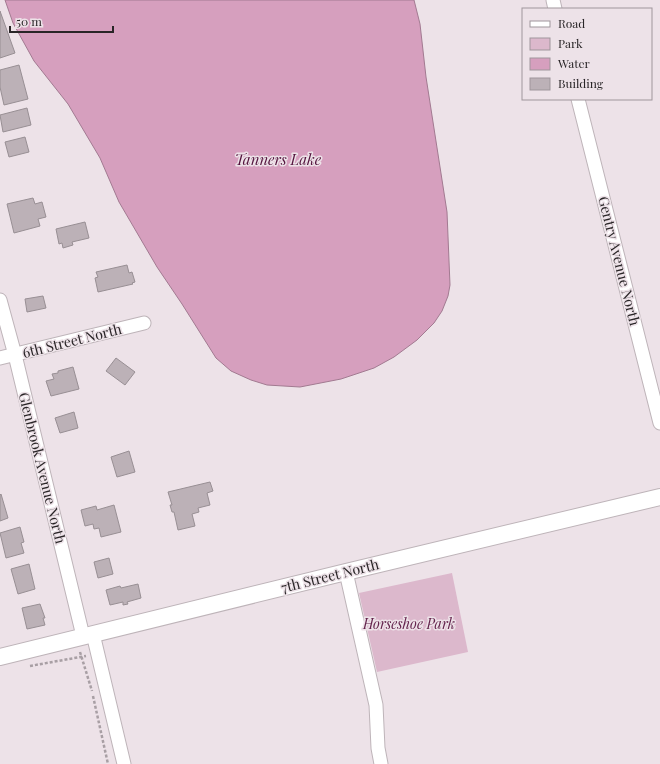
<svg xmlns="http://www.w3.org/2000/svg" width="660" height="764" font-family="'Playfair Display',serif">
	<rect width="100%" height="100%" fill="#ede2e8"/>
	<path fill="#dcb8cc" d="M452,573L468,652L377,672L359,593Z"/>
	<path fill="#d69fbe" stroke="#a27a91" d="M5,0H414L420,24L426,77L447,212L450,285L448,296L442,311L434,323L417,340L394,357L374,368L341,379L300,387L267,385L251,380L231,371L216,358L182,304L157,267L119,202L100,158L68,104L34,61L13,23Z"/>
	<g fill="#bcb1b7" stroke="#988f94">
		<path d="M0,11L15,53L0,58Z"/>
		<path d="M19,65L28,99L4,105L0,87V70Z"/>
		<path d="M27,108L31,125L3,132L0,115Z"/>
		<path d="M25,137L29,152L9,157L5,142Z"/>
		<path d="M33,198L35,204L42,202L46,217L38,219L40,226L14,233L7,204Z"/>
		<path d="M85,222L89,238L72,242L73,245L63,248L62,243L59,244L56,229Z"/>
		<path d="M127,265L129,273L132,272L135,282L132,283L133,284L98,292L95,278L98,277L96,272Z"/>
		<path d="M43,296L46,308L27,312L25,299Z"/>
		<path d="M116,358L135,372L125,385L106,371Z"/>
		<path d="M73,367L79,389L51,396L46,381L54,379L52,374L58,373V371Z"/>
		<path d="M74,412L78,428L60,433L55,418Z"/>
		<path d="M129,451L135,472L117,477L111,457Z"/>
		<path d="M210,482L213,491L207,493L210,505L198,508L199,512L192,514L195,526L178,530L174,512H172L170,505H172L168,492Z"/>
		<path d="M1,494L8,518L0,521V495Z"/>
		<path d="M114,505L121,532L101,537L99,528L94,529L93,524L85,526L81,510L96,506L97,510Z"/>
		<path d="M20,527L24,542L21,543L24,553L6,558L0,533Z"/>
		<path d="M109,558L113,574L98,578L94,562Z"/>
		<path d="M29,564L35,589L18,594L11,569Z"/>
		<path d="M138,584L141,598L127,602L128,604L123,605V602L110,605L106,590L120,586L121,588Z"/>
		<path d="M40,604L45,618H43L45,625L27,629L22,608Z"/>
	</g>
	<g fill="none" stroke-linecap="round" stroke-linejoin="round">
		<defs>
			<g id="minor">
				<path d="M553,0L555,9"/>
				<path d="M578,99L660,423"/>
				<path d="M0,300L15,355L83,636"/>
				<path d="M0,358L144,323"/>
				<path d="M346,572L376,705L378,748L381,764"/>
				<path d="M93,634L124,764"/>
			</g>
			<path id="tertiary" d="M0,657L346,572L660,497"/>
		</defs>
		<use href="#minor" stroke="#beb4b9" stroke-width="15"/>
		<use href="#tertiary" stroke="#beb4b9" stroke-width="18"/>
		<g stroke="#a89fa4" stroke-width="2.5" stroke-dasharray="3 2" stroke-linecap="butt">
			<path d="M80,652L92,691"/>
			<path d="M30,666L86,656"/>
			<path d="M93,696L108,764"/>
		</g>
		<use href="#minor" stroke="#fff" stroke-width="13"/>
		<use href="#tertiary" stroke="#fff" stroke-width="16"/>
	</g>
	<g text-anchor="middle" stroke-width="3" stroke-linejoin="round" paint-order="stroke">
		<g font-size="14" fill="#292527" stroke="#ede2e8">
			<text transform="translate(619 261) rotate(76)" y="5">Gentry Avenue North</text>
			<text transform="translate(72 341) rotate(-14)" y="5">6th Street North</text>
			<text transform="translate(42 468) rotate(76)" y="5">Glenbrook Avenue North</text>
			<text transform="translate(330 576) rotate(-14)" y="5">7th Street North</text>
		</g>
		<g font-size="14" font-style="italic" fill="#64244d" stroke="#ede2e8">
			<text x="409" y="629">Horseshoe Park</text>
		</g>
		<g font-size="15" font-style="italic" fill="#54143e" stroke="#ede2e8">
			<text x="278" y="165">Tanners Lake</text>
		</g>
	</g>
	<rect x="522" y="8" width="130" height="92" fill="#ede2e8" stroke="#9f969b"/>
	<rect x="530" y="21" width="20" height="6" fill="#ffffff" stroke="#9f969b"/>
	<text x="558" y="28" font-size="12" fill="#292527">Road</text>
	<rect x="530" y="38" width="20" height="12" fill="#dcb8cc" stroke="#9f969b"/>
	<text x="558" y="48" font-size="12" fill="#292527">Park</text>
	<rect x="530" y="58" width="20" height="12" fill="#d69fbe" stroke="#9f969b"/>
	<text x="558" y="68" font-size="12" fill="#292527">Water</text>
	<rect x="530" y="78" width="20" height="12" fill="#bcb1b7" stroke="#9f969b"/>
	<text x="558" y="88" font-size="12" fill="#292527">Building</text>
	<path d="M10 26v6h103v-6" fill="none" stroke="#292527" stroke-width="2"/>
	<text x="16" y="26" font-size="12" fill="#292527" stroke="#ede2e8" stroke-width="3" paint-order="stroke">50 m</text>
</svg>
